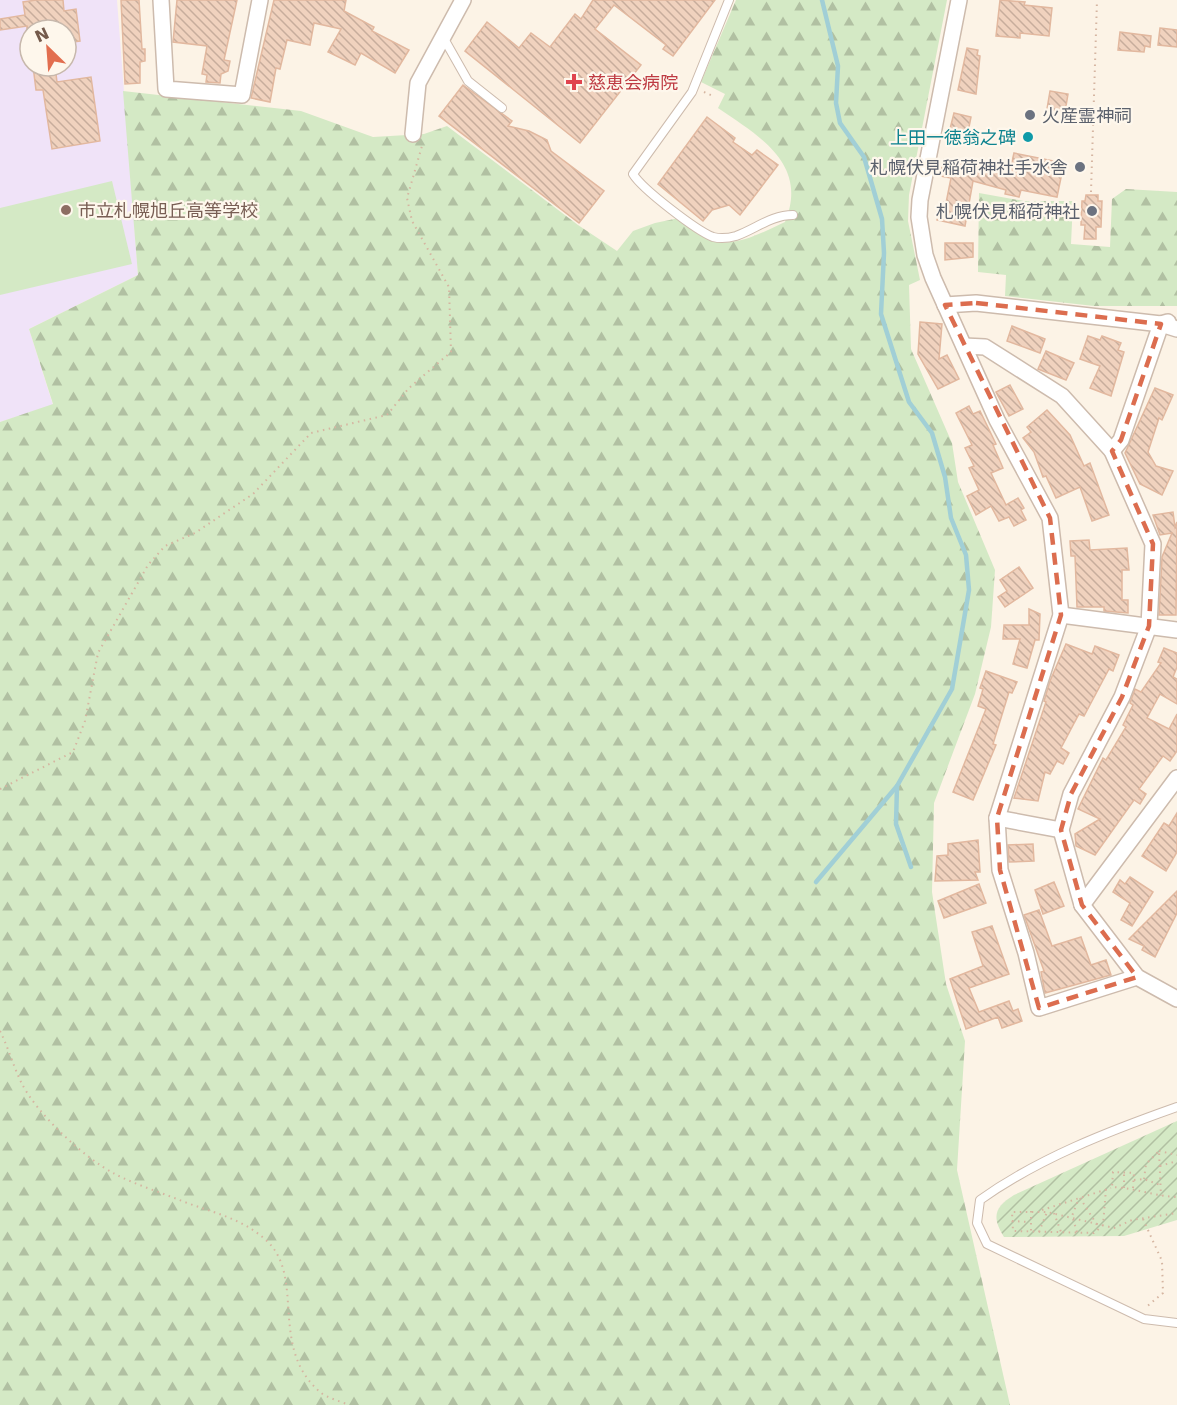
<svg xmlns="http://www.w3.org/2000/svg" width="1177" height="1405" viewBox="0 0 1177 1405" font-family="'DejaVu Sans','Noto Sans JP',sans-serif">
<defs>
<pattern id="forest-firs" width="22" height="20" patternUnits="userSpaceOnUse" patternTransform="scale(1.5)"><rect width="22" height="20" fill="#d4e9c5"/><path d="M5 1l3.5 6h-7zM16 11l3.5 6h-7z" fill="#b1c0a2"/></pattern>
<pattern id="garden-furrows" width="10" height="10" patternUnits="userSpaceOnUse" patternTransform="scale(1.5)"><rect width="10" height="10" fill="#d4e9c5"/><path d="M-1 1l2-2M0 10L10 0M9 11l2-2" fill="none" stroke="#b1c0a2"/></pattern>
<pattern id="building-back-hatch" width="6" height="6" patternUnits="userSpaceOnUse" patternTransform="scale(1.5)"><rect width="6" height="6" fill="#f0d2be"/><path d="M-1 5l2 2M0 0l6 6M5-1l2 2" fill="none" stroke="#c7ad9c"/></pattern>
</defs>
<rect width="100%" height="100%" fill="#fcf3e6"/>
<path fill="#f0e3f8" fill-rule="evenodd" d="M0,0h117l21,275 -109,54 24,76 -53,17zM30,30h36v36h-36z"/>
<g fill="url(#forest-firs)">
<path d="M736,0h211l-38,195 -1,26 12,59 -11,5 2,64 41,94 6,39 37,88 -4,57 -16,67 -41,109 -2,89 14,92 19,57 -8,129 53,235h-1010v-983l53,-18 -24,-75 109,-54 -15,-184 178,20 72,26 51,-3 23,-8 131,99 39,26 16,-20 22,-8 24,-5c9,7 20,18 30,22 25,9 54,-8 76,-18 24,-58 -26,-86 -67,-114l7,-14 -24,-12z"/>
<path d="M1126,189l51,3v114h-83l-89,-10 1,-21 -28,-3 1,-79 45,8h49l-2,43 39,3 2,-48z"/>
</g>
<path fill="url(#garden-furrows)" d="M1177,1121v99l-53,16 -120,1c-13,-21 -9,-30 10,-42z"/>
<path fill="#d4e9c5" d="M112,181l20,83 -132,31v-87z"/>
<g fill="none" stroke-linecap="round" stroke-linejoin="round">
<g stroke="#a1cfd6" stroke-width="4.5">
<path d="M822,0l16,66 -2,37 4,20 24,34 18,62 2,34 -3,61 28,88 23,31 13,44 6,41 15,37 3,35 -17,99 -55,97 -1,38 15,43"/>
<path d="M816,882l81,-96"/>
</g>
</g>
<g fill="url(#building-back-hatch)" stroke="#e2b89f" stroke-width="1.5">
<path d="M36,0h27l1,11 12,-2 4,32 -14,2v-13h-39v-4l-27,4v-11l25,-4 -2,-13z"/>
<path d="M121,0h18l3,49h3v12l-5,1v21l-15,1z"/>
<path d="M177,0h60l-13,60 6,1 -2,10 -7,3 -1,9 -14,-1 1,-7 -5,-1 5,-28 -34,-4z"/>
<path d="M274,0h72l-2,11 30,16 -2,4 37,19 -14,23 -34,-20 -6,12 -27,-13 13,-23 -27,-6 -4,22 -23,-5 -7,29 -4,-1 -6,34 -19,-4z"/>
<path d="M593,0h122l-42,56 -10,-7 3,-4 -52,-40 -19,24 46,36 -61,78 -115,-92 22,-29 32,26 12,-15 19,14 25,-33 6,5z"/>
<path d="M1000,0l25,2 -1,3 28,3 -3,28 -29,-3v5l-24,-2z"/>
<path d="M1160,28l17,2v17l-19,-2z"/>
<path d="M1120,32l31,4 -1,11 -5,-1 -1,6 -26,-2z"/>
<path d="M967,48l11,2 -1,5 3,1 -4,38 -18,-4z"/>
<path d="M33,66h22l2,16 34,-5 9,64 -48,8 -9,-59h-7z"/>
<path d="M463,85l49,36 -4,5 21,5 18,9 4,11 53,40 -25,32 -140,-107z"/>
<path d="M1050,91l18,3 -3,18 -18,-3z"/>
<path d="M954,113l17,4 -4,20 -18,-4z"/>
<path d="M707,117l28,21 -2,4 19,13 5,-5 21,15 -38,50 -11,-10 -17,5 -9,11 -45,-37z"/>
<path d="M1014,153l50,10 -7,34 -36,-7 -2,7 -14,-3 1,-4 -33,-9 -8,45 -28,-6 4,-18 5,1 5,-25 -11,-2 4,-17 41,8 1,-3 24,6z"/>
<path d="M1086,195h12v6h4l-1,26h-5v12h-12l1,-14h-4l1,-24h3z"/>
<path d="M945,243h28v14l-28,3z"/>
<path d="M920,322l22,2 -3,35 8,-4 12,24 -21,10 -20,-35z"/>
<path d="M1012,326l33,13 -5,14 -33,-12z"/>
<path d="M1088,336l12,4 2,-4 19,7 -3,7 6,2 -13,44 -21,-8 10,-22 -20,-7z"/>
<path d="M1046,351l28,12 -8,17 -28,-11z"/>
<path d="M1010,385l13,24 -14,7 -13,-24z"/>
<path d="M1155,388l18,7 -11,25 -3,-2 -11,34 8,14 17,5 -11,24 -22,-11 -15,-31z"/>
<path d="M969,406l4,8 7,-3 16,33 -3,1 10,23 -12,5 15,32 12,-7 6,10 -3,2 5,10 -12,6 -5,-9 -10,4 -8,-15 -15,9 -9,-19 12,-6 -10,-22 5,-2 -9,-18 7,-3 -16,-32z"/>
<path d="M1047,410l23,25 14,31 6,-3 19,52 -17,6 -12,-34 -24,11 -10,-22 -3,1 -9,-25 -11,-14 8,-6 -4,-5z"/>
<path d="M1173,512l2,15 2,-5 -1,93h-17l3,-58 10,-24 -12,2 -7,-20z"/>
<path d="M1089,540l1,10 37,-2 2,22h-7v30h6v13l-24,-2v-4h-27l-2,-51h-4l-1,-15z"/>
<path d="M1019,567l14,21 -28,19 -7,-10 9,-6 -7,-11z"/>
<path d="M1029,609l11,5 -1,26h-4l-8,28 -14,-4 7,-25h-17l1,-14h25z"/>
<path d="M1066,644l26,10 3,-8 24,9 -6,16 -4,-2 -25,47 -5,-2 -18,34 8,5 -6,11 -6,-3 -7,13 -5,-2 -7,29 -24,-3 32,-96 -2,-1 6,-20z"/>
<path d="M1164,648l13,5v14l-4,10 4,2v25l-17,-10 -13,24 22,11 8,-15v37l-7,10 -7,-5 -24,33 7,5 -6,10 -6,-4 -39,55 -19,-9 -1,-12 25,-15 -22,-10 25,-51 3,2 20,-33 -3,-2 10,-20 -3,-2 5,-14 6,3 20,-29 -3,-1z"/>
<path d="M986,671l31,11 -5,11 -3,-1 -16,52 3,1 -23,55 -20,-8 33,-83 -8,-3 5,-17 -3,-1z"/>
<path d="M1177,813v39l-11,19 -24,-15 22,-33 5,3z"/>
<path d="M978,840l2,32h-5l3,8 -43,1 2,-25 11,-1v-11z"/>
<path d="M1033,844l1,17 -25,1 -1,-17z"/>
<path d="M1130,877l23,15 -21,34 -11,-6 9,-17 -17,-11 7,-12 5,4z"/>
<path d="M1054,882l10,24 -21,8 -8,-24z"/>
<path d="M979,884l7,19 -42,15 -6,-17z"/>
<path d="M1177,891v22l-22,44 -13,-7 2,-4 -15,-7z"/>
<path d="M1039,910l13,36 29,-9 10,28 15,-5 5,15 -66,18 -4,-21 3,-1 -20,-56z"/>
<path d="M992,926l17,48 -40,14 10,24 30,-11 4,10 5,-2 4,12 -20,7 -4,-11 -32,12 -16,-50 33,-13 -11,-34z"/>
</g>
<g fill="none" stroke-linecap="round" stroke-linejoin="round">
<g stroke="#cdbbad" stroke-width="10">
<g id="lane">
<path d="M729,0l-37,92 -59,82c9,15 64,57 80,63 8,2 16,1 23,-1 20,-7 35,-21 57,-21"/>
<path d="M443,37l25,44 34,27"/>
<path d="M1177,1107c-68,24 -138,51 -197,93l-3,23 10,21 157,75 33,4"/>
</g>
</g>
<g stroke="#cdbbad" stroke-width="18">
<g id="street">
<path d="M161,0l5,89 76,6 18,-95"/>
<path d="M959,0l-39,200 -1,17 6,38 8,23 64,142 53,98 11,97 -64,203 3,52 26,83 13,55 98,-31"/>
<path d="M413,134l5,-51 45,-83"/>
<path d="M945,305l31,-2 185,21 16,5"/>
<path d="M964,346l21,1 77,49 50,55 41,93 -4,82 -27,71 -51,97 -10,36 21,75 55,72 40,22"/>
<path d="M1112,451l9,-11 40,-116 7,-2"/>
<path d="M1061,615l116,15"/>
<path d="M997,818l64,12"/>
<path d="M1082,905l95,-127"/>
</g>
</g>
<g stroke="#d5b5a1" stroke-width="2" stroke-dasharray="1.5 4.5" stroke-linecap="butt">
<path d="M704,92l9,4"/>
<path d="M1091,192l6,-192"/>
<path d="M0,789l73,-37 12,-31 13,-68 50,-88 17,-19 30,-13 58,-39 58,-61 76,-18 22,-27 42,-36 -2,-65 -37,-66 -5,-23 15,-52"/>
<path d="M0,1031c8,16 13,34 21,51 15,31 63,76 94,92 21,11 45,18 67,27 31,12 61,17 86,41 37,37 1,106 52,150 7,6 20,9 29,13"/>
<path d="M1159,1151l18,4"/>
<path d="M1160,1166l17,-5"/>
<path d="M1144,1179l2,-15 13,-13 2,45"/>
<path d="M1134,1180l10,-1 16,6"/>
<path d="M1124,1188v-15"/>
<path d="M1133,1188l1,-15 -21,-1 -1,15c23,1 42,9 65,10"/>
<path d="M1106,1189l-3,36 -9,8 -81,-2 -1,-19h35l67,16 18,-8 45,-7"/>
<path d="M1080,1198l19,30"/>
<path d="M1042,1210l69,-22"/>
<path d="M1031,1211v21"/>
<path d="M1054,1213l7,19"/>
<path d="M1143,1219l19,42 1,32 -18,15"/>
<path d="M1012,1221l18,1"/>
<path d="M1039,1232l8,-20"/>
<path d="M1077,1232l-5,-16 7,-18"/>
</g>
<use href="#lane" stroke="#fff" stroke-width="8"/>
<use href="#street" stroke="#fff" stroke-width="15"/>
</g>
<path fill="none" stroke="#dc6d4f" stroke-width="4.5" stroke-dasharray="12 8" stroke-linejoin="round" d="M976,303l185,21 -40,116 -9,11 41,93 -4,82 -27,71 -51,97 -10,36 21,75 55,72 -98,31 -39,-138 -3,-52 64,-203 -11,-97 -105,-213z"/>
<path fill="#e0444e" stroke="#fef7ec" stroke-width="2" d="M571 73h6v6h6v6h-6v6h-6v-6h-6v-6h6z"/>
<g fill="#6b7280" stroke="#fef7ec" stroke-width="2">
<circle cx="1030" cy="115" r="6"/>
<circle cx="1080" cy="167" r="6"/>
<circle cx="1092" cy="211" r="6"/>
</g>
<circle fill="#0f9aa8" stroke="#fef7ec" stroke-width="2" cx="1028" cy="137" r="6"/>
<circle fill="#8d6e63" stroke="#fef7ec" stroke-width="2" cx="66" cy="210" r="6"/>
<g text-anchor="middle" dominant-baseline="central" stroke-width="4.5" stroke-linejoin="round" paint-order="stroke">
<g font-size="18" fill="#be3a42" stroke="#fef7ec" text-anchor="start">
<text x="588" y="82">慈恵会病院</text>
</g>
<g font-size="18" fill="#5b616d" stroke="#fef7ec" text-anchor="end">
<text x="1042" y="115" text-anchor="start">火産霊神祠</text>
<text x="1068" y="167">札幌伏見稲荷神社手水舎</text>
<text x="1080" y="211">札幌伏見稲荷神社</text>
</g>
<g font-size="18" fill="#0d838f" stroke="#fef7ec" text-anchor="end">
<text x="1016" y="137">上田一徳翁之碑</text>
</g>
<g font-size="18" fill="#785e54" stroke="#fef7ec" text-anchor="start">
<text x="78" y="210">市立札幌旭丘高等学校</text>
</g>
</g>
<g transform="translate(48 48) rotate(335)"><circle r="28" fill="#fef7ec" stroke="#c7b8ac" stroke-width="1.5"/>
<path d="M0-4.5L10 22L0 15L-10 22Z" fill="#e26e4f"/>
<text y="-9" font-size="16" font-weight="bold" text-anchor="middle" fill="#745a4b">N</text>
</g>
</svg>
